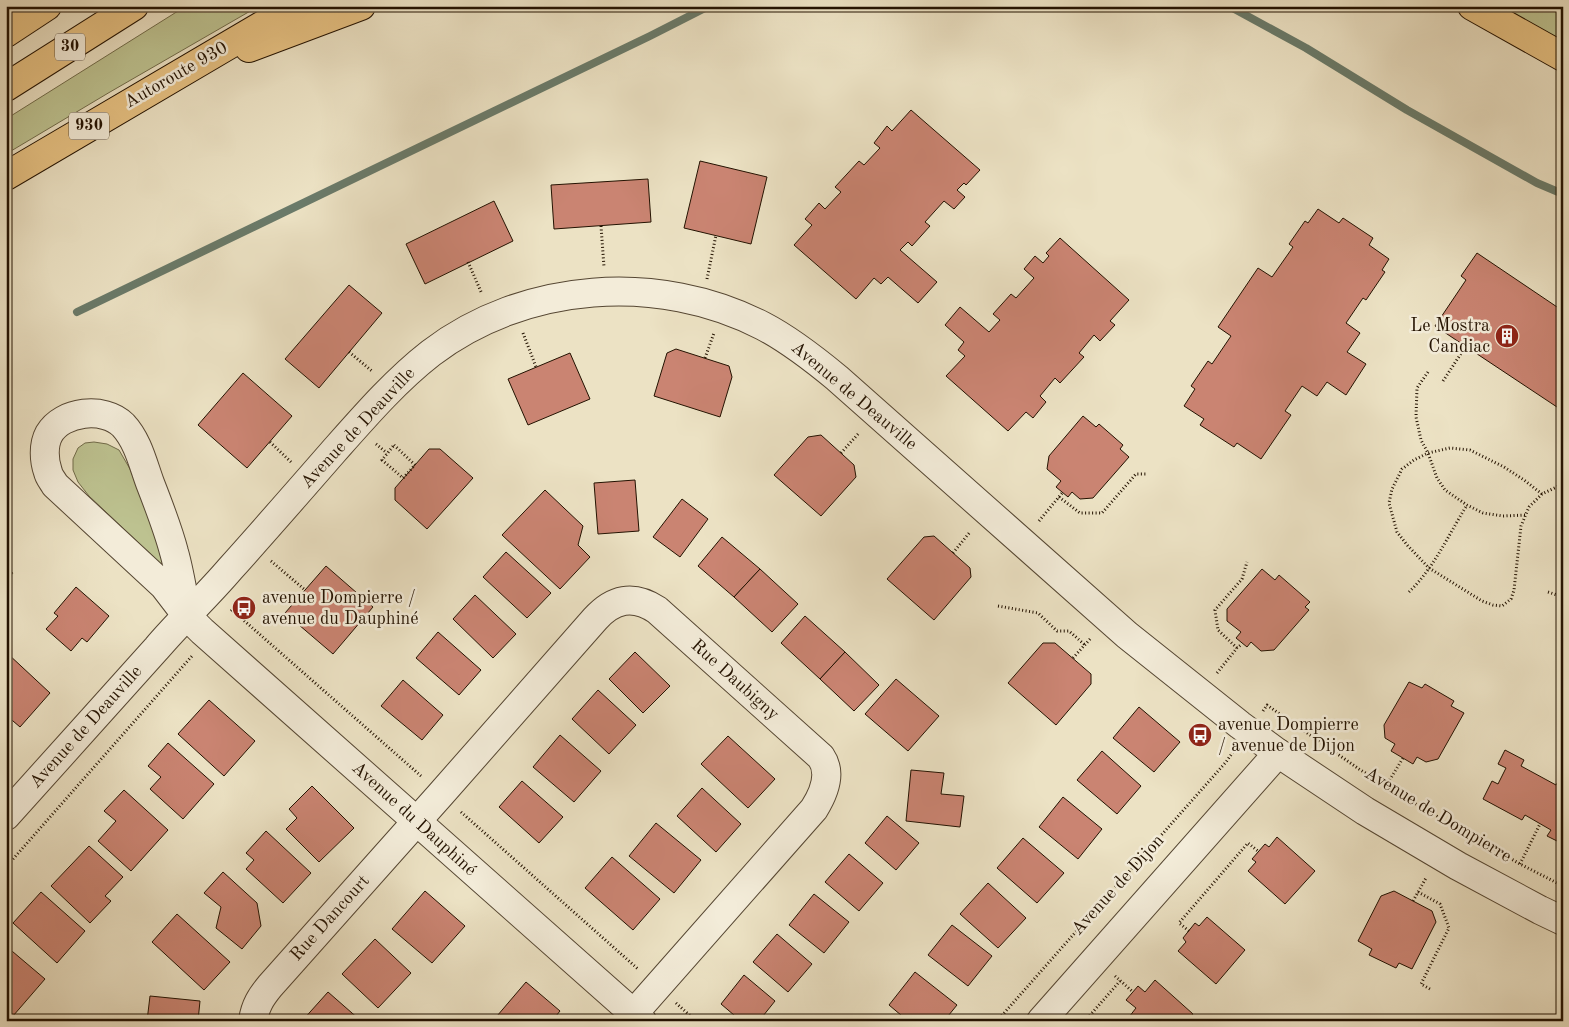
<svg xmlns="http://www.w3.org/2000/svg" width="1569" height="1027" viewBox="0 0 1569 1027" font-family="'Old Standard TT',serif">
<rect width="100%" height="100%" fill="#ece2c4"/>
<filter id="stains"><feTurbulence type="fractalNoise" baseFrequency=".004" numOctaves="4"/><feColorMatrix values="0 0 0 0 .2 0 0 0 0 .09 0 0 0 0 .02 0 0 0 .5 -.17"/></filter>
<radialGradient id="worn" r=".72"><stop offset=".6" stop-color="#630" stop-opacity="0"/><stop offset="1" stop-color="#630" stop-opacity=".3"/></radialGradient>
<g fill="#bdc290" stroke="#706a48">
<path d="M186,6h73l-149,86 -104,62v-35z"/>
<path d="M1500,6h63v35z"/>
<path d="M94,442l13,2 12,6 11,19 36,91 -1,3 -4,1 -72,-68 -11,-14 -5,-12v-11l5,-11 7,-5z"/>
</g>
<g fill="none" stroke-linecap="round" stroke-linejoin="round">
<g stroke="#6a7a69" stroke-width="8">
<path d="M1229,6l77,42 101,62 130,73 26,11"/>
<path d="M77,312l573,-276 59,-30"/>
</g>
</g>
<g fill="#ca8472" stroke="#231201">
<path d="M911,110l69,60 -14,15 -2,-2 -7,7 8,7 -11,12 -10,-8 -19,21 5,4 -18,20 -4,-4 -8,8 37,32 -19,21 -30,-26 -7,7 -7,-6 -18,21 -62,-54 18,-20 -7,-6 14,-16 6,6 16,-17 -6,-5 24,-26 5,4 16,-17 -6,-5 13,-17 5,5z"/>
<path d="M700,161l67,16 -16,67 -67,-16z"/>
<path d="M648,179l3,43 -97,7 -3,-44z"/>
<path d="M494,201l19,40 -88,43 -19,-40z"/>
<path d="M1318,209l21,14 4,-5 30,20 -4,7 20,14 -7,11 3,2 -19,28 -3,-2 -17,25 14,10 -13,19 19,12 -20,31 -19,-13 -10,14 -15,-10 -17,25 6,4 -30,44 -24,-16 -3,4 -34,-22 4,-6 -20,-13 11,-17 -4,-3 17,-25 4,3 19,-28 -13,-9 40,-59 14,9 21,-30 -4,-3 16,-23 3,2z"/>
<path d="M1060,238l69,62 -19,21 5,4 -15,16 -6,-6 -15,18 5,4 -24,26 -5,-5 -15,18 6,6 -13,16 -7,-6 -18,19 -62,-55 19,-20 -7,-6 6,-8 -19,-17 15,-18 29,25 11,-12 -7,-6 18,-20 5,4 18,-20 -10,-9 11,-13 8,7 6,-7 -3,-3z"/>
<path d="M1477,253l86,58v100l-128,-85 31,-46 -5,-4z"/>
<path d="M349,285l33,28 -63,75 -34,-29z"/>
<path d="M676,349l53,17 3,11 -12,40 -66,-21 13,-43z"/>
<path d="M570,353l20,46 -62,26 -20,-46z"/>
<path d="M243,373l49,43 -45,52 -49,-43z"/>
<path d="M1083,416l13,11 3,-3 24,21 -3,4 9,8 -36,41 -13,1 -8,-7 -4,5 -12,-10 5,-6 -14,-12 2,-13z"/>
<path d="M821,435l33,30 2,12 -35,39 -47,-41 34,-38z"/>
<path d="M429,449h11l33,29 -46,51 -32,-29v-12z"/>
<path d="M635,480l4,51 -41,3 -4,-51z"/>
<path d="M545,490l38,36 -5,19 12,12 -30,32 -58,-54z"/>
<path d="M682,499l26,20 -28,38 -27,-20z"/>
<path d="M934,536l36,32 1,9 -37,43 -47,-41 37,-42z"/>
<path d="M722,537l38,32 -26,28 -36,-31z"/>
<path d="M506,552l45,41 -24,25 -44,-41z"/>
<path d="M326,566l47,41 -40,47 -48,-41z"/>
<path d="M6,567l7,6 -7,8z"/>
<path d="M760,569l38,35 -26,28 -38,-35z"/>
<path d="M1262,569l13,11 4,-5 31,27 -5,5 4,3 -35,40 -13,1 -10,-9 -4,5 -11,-9 5,-6 -14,-11v-12z"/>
<path d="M76,587l33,29 -22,26 -5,-4 -11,13 -25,-22 12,-13 -4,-3z"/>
<path d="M475,595l41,39 -23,24 -40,-39z"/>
<path d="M805,616l40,36 -25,27 -39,-36z"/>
<path d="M438,632l43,38 -22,25 -43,-37z"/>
<path d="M1043,643h12l36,31v10l-35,41 -48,-42z"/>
<path d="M635,652l35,34 -27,27 -34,-34z"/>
<path d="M845,652l34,33 -25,26 -34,-32z"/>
<path d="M7,653l43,40 -30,34 -14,-12z"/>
<path d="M896,679l43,37 -31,35 -43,-37z"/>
<path d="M403,680l40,35 -21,25 -41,-34z"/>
<path d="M1409,682l13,6 3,-4 29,17 -3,5 13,7 -26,46 -12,3 -9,-5 -4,7 -22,-13 4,-7 -10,-6 -1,-13z"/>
<path d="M598,690l38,35 -27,29 -37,-35z"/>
<path d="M209,700l46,41 -31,35 -46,-42z"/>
<path d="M1139,707l41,35 -26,30 -41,-34z"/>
<path d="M560,735l41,36 -27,31 -41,-35z"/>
<path d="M728,736l47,43 -27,29 -47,-44z"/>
<path d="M168,743l46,41 -31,35 -33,-30 11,-12 -13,-11z"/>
<path d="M1505,750l19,10 -3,6 35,19 3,-5 4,2v62l-16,-8 4,-6 -26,-15 -3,5 -39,-21 9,-18 6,3 8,-16 -8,-4z"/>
<path d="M1102,751l39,35 -24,28 -40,-34z"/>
<path d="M911,770l33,3 -3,21 23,2 -4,31 -54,-6z"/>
<path d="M522,781l41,36 -24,26 -40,-36z"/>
<path d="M312,786l42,42 -35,34 -33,-33 11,-11 -8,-9z"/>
<path d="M702,788l39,36 -25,28 -39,-36z"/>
<path d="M124,790l44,40 -37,41 -33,-30 18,-20 -12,-10z"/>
<path d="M1063,797l39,32 -24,30 -39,-32z"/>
<path d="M887,816l32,27 -23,27 -31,-27z"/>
<path d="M656,823l45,37 -27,33 -45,-37z"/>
<path d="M266,831l45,42 -28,30 -37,-34 8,-9 -8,-7z"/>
<path d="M1277,837l38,34 -30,33 -37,-33 8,-9 -4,-3 13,-15 4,3z"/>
<path d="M1023,838l41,35 -27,30 -40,-35z"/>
<path d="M89,846l34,31 -18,19 6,5 -21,22 -39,-37z"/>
<path d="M849,854l34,29 -24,28 -34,-29z"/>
<path d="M612,857l48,42 -27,31 -48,-42z"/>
<path d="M223,872l34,31 4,23 -19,23 -26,-21 5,-21 -17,-14z"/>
<path d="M988,883l38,35 -28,30 -38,-34z"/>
<path d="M425,891l40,35 -33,37 -40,-34z"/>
<path d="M1394,891l38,20 4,11 -24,47 -13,-6 -3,5 -27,-13 3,-6 -14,-8 23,-45z"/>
<path d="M41,892l44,39 -28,32 -44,-40z"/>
<path d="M814,894l35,28 -25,31 -35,-28z"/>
<path d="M177,914l53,48 -26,28 -52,-48z"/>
<path d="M1207,917l38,33 -29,34 -38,-33 8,-9 -3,-4 12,-15 4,3z"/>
<path d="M952,925l40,31 -24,30 -40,-31z"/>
<path d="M777,934l35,30 -24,28 -35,-30z"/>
<path d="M375,939l36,34 -33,35 -36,-34z"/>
<path d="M6,946l39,33 -32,37 -7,-5z"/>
<path d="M915,972l42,33 -13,16h-36l-19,-16z"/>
<path d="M744,975l31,26 -16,20h-18l-20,-17z"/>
<path d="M1155,980l38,34 -6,7h-53l-5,-4 7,-9 -10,-8 12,-14 7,6z"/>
<path d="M526,982l34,29 -8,10h-50l-5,-5z"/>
<path d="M328,992l32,28 -1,1h-57z"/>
<path d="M150,996l50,5 -2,20h-51z"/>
</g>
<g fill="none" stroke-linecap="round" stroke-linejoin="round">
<g stroke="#554632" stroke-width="30">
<g id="minor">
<path d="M187,616c-4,-22 -7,-43 -13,-64 -6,-23 -15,-46 -24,-69 -7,-19 -12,-42 -27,-58 -19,-19 -61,-14 -74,9 -6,11 -5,27 -1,38 1,5 5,9 7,13l109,101 23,30 15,15 440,390"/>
<path d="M6,816c51,-56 100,-112 151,-168 23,-27 50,-52 73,-79 35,-39 69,-78 103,-117 31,-35 62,-71 98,-99 93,-71 228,-81 332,-27 27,14 51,33 74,52l290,257 113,90 38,28 87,58 93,55 82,44 23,11"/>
<path d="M253,1021c2,-15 8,-24 17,-35l171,-192 154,-175c18,-20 38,-25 62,-9l164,147c11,16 3,36 -7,52l-187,212"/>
<path d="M1041,1021l237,-268"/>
</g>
</g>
<g stroke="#231201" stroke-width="30">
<g id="highway">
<path d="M1472,6l91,51"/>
<path d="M6,33l41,-27"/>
<path d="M249,48l112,-42"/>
<path d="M6,87l128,-81"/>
<path d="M6,176l289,-170"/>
</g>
</g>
<g stroke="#231201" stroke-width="3" stroke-dasharray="1 2.5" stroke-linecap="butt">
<path d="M601,226l3,41"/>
<path d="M468,262l14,32"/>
<path d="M707,279l9,-44"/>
<path d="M523,333l13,34"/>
<path d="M349,352l23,19"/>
<path d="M705,358l9,-25"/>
<path d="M1428,372l-11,16 -1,29 5,23 7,13 9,25 8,12 22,15 16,8 20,3 23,-1"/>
<path d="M1443,381l23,-35"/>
<path d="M270,442l21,20"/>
<path d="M376,444l11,9"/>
<path d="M394,445l21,20 -12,13 -21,-18z"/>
<path d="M841,453l18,-20"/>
<path d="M1542,494l-18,-14 -20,-13 -34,-17 -20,-2 -22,5 -14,7 -12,9 -10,20 -3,14 8,29 11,14 21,22 53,33 11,4 9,1 9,-7 3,-9 7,-64 8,-19 13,-13 19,-9"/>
<path d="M1059,497l21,16h22l34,-39h11"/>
<path d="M1039,521l24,-29"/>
<path d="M953,553l17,-21"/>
<path d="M271,561l34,29"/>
<path d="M1409,592c25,-24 40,-58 58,-87"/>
<path d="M1548,592l15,5"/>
<path d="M998,606l40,7 19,18h12l16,14"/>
<path d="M231,611l1,-1 189,166"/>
<path d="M1237,648l-19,-18 -3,-20 27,-31 5,-17"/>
<path d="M1073,658l18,-20"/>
<path d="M1217,673l20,-25 5,-4"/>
<path d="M1263,711l4,-6 92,64 60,37 101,58 43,22"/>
<path d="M1386,786l17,-28"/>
<path d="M461,812l177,157"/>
<path d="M1520,864l20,-40"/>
<path d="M6,867l186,-211"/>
<path d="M1418,892l22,12 9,24 -28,56 9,5"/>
<path d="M1413,901l13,-23"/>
<path d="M1189,931l-10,-8 69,-80 11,9"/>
<path d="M1115,976l18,16"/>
<path d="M676,1003l20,18"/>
<path d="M997,1021l229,-259 7,-10"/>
<path d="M1085,1021l35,-40"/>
</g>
<use href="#minor" stroke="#f3ecd9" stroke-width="28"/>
<use href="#highway" stroke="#e6c182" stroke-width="28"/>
</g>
<defs>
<g id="building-disc" transform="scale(1.25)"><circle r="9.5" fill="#8f2418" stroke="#f3ecd9"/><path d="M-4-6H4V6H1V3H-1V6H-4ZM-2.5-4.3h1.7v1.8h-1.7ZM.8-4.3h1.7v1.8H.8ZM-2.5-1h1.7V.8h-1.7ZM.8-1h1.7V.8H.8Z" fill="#fff"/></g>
<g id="bus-disc" transform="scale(1.25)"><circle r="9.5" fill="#8f2418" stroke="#f3ecd9"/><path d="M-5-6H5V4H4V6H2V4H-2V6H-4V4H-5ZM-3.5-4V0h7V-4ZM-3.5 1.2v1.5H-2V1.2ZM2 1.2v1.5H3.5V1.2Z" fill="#fff"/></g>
</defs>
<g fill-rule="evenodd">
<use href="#building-disc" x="1507" y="336"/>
<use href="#bus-disc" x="244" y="608"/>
<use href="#bus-disc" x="1200" y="735"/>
</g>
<g text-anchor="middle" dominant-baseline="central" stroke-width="5" stroke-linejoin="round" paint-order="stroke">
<g fill="#f3ecd9" stroke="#615342" stroke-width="1">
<rect x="55" y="33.5" width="30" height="27" rx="4"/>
<rect x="69" y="112.5" width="40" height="27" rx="4"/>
</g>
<g font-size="16" font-weight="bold" fill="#231201">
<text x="70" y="47">30</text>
<text x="89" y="126">930</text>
</g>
<g font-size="18" fill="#231201" stroke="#f3ecd9">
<text transform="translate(176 75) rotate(-30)">Autoroute 930</text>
<text transform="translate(854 396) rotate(40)">Avenue de Deauville</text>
<text transform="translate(358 428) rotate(-47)">Avenue de Deauville</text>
<text transform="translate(735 680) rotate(42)">Rue Daubigny</text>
<text transform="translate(86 727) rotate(-48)">Avenue de Deauville</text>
<text transform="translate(1438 815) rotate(31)">Avenue de Dompierre</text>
<text transform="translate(414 819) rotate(42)">Avenue du Dauphiné</text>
<text transform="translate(1118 885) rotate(-48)">Avenue de Dijon</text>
<text transform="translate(330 918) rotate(-48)">Rue Dancourt</text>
</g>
<g font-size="18" fill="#231201" stroke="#f3ecd9" text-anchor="start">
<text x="1490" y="326" text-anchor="end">Le Mostra<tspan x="1490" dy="21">Candiac</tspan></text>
<text x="262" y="598">avenue Dompierre /<tspan x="262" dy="21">avenue du Dauphiné</tspan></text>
<text x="1218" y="725">avenue Dompierre<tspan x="1218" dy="21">/ avenue de Dijon</tspan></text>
</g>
</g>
<rect width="1569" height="1027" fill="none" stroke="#ece2c4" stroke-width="25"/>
<rect x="8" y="8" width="1554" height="1012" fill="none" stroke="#231201" stroke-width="2.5"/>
<rect x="12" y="12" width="1544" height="1002" fill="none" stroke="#231201"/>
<rect width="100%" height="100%" filter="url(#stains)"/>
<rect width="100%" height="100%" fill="url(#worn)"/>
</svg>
